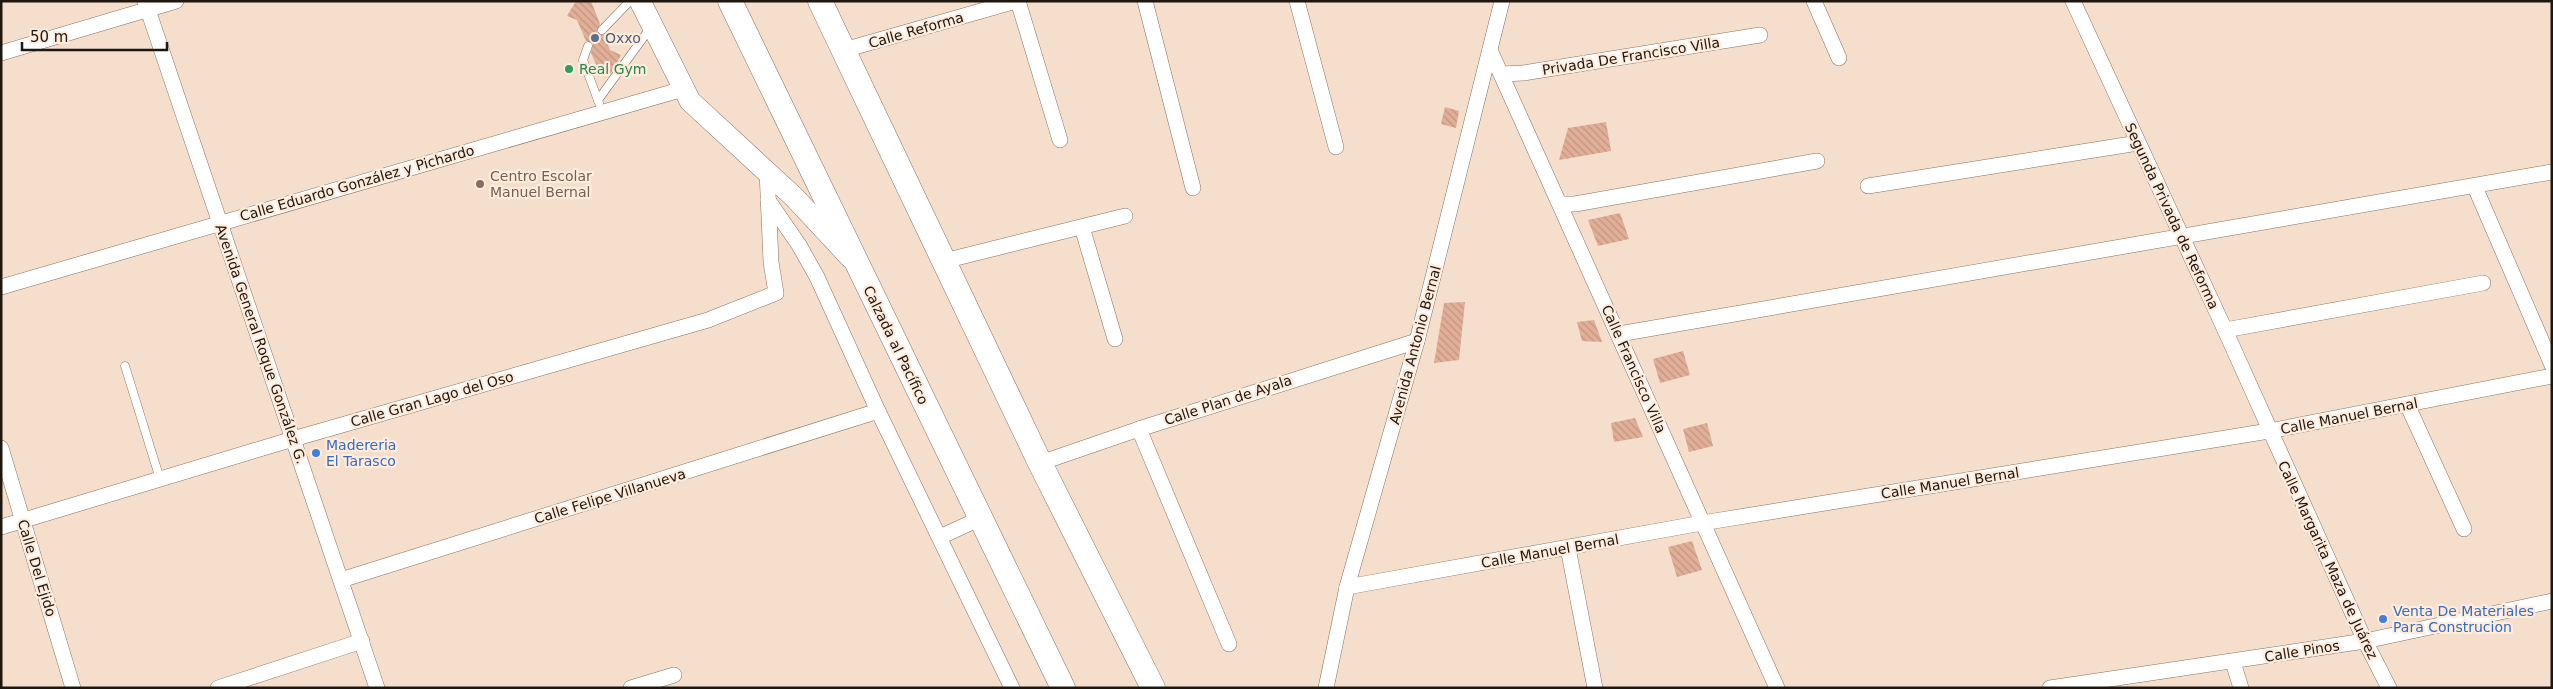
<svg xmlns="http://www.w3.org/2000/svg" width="2553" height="689" viewBox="0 0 2553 689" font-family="'DejaVu Sans',sans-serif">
<defs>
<pattern id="building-back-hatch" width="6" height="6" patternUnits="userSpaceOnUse" patternTransform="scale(1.25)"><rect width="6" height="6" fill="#e1ae98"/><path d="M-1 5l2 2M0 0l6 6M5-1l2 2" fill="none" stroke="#c19582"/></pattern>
</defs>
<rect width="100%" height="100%" fill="#f5decb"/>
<g fill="url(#building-back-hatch)">
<path d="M576,1h15l9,23 -3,8 7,3 6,15 11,5 -11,20 -11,-4 -8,-18 2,-10 -7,-2 -9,-21 -10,-4z"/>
<path d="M1445,107l14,4 -3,17 -15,-4z"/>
<path d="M1606,122l5,29 -52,9 9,-32z"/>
<path d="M1620,213l9,26 -31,7 -10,-26z"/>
<path d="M1465,302l-6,58 -25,3 10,-60z"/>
<path d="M1594,320l8,22 -20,-1 -5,-19z"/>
<path d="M1683,351l7,24 -30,8 -7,-24z"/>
<path d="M1635,418l8,19 -29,5 -3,-19z"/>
<path d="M1707,423l6,23 -24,6 -6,-23z"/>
<path d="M1692,541l10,29 -25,7 -9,-30z"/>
</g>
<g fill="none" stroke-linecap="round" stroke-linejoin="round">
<g stroke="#877362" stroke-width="9">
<g id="lane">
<path d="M602,30l28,-29"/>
<path d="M588,46l-5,14 16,43"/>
<path d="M598,100l53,-73"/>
<path d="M125,366l35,113"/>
</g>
</g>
<g stroke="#877362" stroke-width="16">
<g id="street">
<path d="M145,1l232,687"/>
<path d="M1018,1l42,139"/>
<path d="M1145,1l48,187"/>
<path d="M1297,1l39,146"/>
<path d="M1814,1l25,57"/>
<path d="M2073,1l152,329 140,311 24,47"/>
<path d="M844,50l172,-49"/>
<path d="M1490,50l287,638"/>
<path d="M1,53l175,-52"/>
<path d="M1502,74l21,-1 237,-38"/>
<path d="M1868,186l270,-43"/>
<path d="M2475,187l77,178"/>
<path d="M768,200l31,45 18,32 61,134 134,277"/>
<path d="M1561,204h14l242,-43"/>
<path d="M1082,227l33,112"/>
<path d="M944,261l181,-45"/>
<path d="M1,287l682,-198"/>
<path d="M2225,330l258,-47"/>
<path d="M1619,334l933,-162"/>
<path d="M2407,404l57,125"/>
<path d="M1139,429l90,215"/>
<path d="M1,448l72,240"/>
<path d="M1040,463l99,-34 278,-88"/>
<path d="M1,527l292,-88 415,-119 68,-27 -5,-31 -4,-91"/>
<path d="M940,537l41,-19"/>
<path d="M1568,548l27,140"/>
<path d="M341,580l537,-169"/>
<path d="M1347,587l355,-64 567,-92 283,-55"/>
<path d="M2233,662l8,26"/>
<path d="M218,688l144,-47"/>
<path d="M631,688l43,-13"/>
<path d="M1326,688l21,-101 70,-246 85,-340"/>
<path d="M2050,688l315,-47 187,-40"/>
</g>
</g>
<g stroke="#877362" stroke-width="22">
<path id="secondary" d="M640,1l50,100 104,96 56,60"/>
</g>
<g stroke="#877362" stroke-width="25">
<g id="primary">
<path d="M730,1l333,687"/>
<path d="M820,1l220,462 113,225"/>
</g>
</g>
<use href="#lane" stroke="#fff" stroke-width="8"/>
<use href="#street" stroke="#fff" stroke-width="15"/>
<use href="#secondary" stroke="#fff" stroke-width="21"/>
<use href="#primary" stroke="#fff" stroke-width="24"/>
</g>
<circle fill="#5c6f8a" stroke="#ffecdd" stroke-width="2" cx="595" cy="38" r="5"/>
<circle fill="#2e9e5b" stroke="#ffecdd" stroke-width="2" cx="569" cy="69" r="5"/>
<circle fill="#8d6e63" stroke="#ffecdd" stroke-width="2" cx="480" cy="184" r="5"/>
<g fill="#3f7fe0" stroke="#ffecdd" stroke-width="2">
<circle cx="316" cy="453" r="5"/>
<circle cx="2383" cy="619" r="5"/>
</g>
<g text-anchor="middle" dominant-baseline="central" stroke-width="4.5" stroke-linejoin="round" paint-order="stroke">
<g font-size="14" fill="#1e160f" stroke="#ffecdd">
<text transform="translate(916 30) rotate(-16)">Calle Reforma</text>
<text transform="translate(1631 56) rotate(-9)">Privada De Francisco Villa</text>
<text transform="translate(357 183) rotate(-16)">Calle Eduardo González y Pichardo</text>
<text transform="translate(2172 216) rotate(65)">Segunda Privada de Reforma</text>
<text transform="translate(261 344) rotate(71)">Avenida General Roque González G.</text>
<text transform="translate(896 345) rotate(64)">Calzada al Pacífico</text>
<text transform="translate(1415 345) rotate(-75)">Avenida Antonio Bernal</text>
<text transform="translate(1634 369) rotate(66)">Calle Francisco Villa</text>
<text transform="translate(432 399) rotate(-16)">Calle Gran Lago del Oso</text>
<text transform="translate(1228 400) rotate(-18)">Calle Plan de Ayala</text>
<text transform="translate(2349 416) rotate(-11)">Calle Manuel Bernal</text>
<text transform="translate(1950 483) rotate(-9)">Calle Manuel Bernal</text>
<text transform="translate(610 496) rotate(-17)">Calle Felipe Villanueva</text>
<text transform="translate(1550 551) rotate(-10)">Calle Manuel Bernal</text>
<text transform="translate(2328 560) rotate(65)">Calle Margarita Maza de Juárez</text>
<text transform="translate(37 568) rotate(73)">Calle Del Ejido</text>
<text transform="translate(2302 651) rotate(-9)">Calle Pinos</text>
</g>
<g font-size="14" fill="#4e5e75" stroke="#ffecdd" text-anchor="start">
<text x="605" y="38">Oxxo</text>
</g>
<g font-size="14" fill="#27864d" stroke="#ffecdd" text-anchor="start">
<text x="579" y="69">Real Gym</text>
</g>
<g font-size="14" fill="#785e54" stroke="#ffecdd" text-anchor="start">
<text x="490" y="176">Centro Escolar<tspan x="490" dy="16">Manuel Bernal</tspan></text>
</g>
<g font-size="14" fill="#366cbe" stroke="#ffecdd" text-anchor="start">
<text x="326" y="445">Madereria<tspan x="326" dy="16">El Tarasco</tspan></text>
<text x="2393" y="611">Venta De Materiales<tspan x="2393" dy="16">Para Construcion</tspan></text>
</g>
</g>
<rect width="2553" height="689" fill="none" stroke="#1e160f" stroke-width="5"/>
<path d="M22 42v8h145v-8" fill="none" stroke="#1e160f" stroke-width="2.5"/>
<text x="30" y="42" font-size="15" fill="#1e160f" stroke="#ffecdd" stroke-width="4" paint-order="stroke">50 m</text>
</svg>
